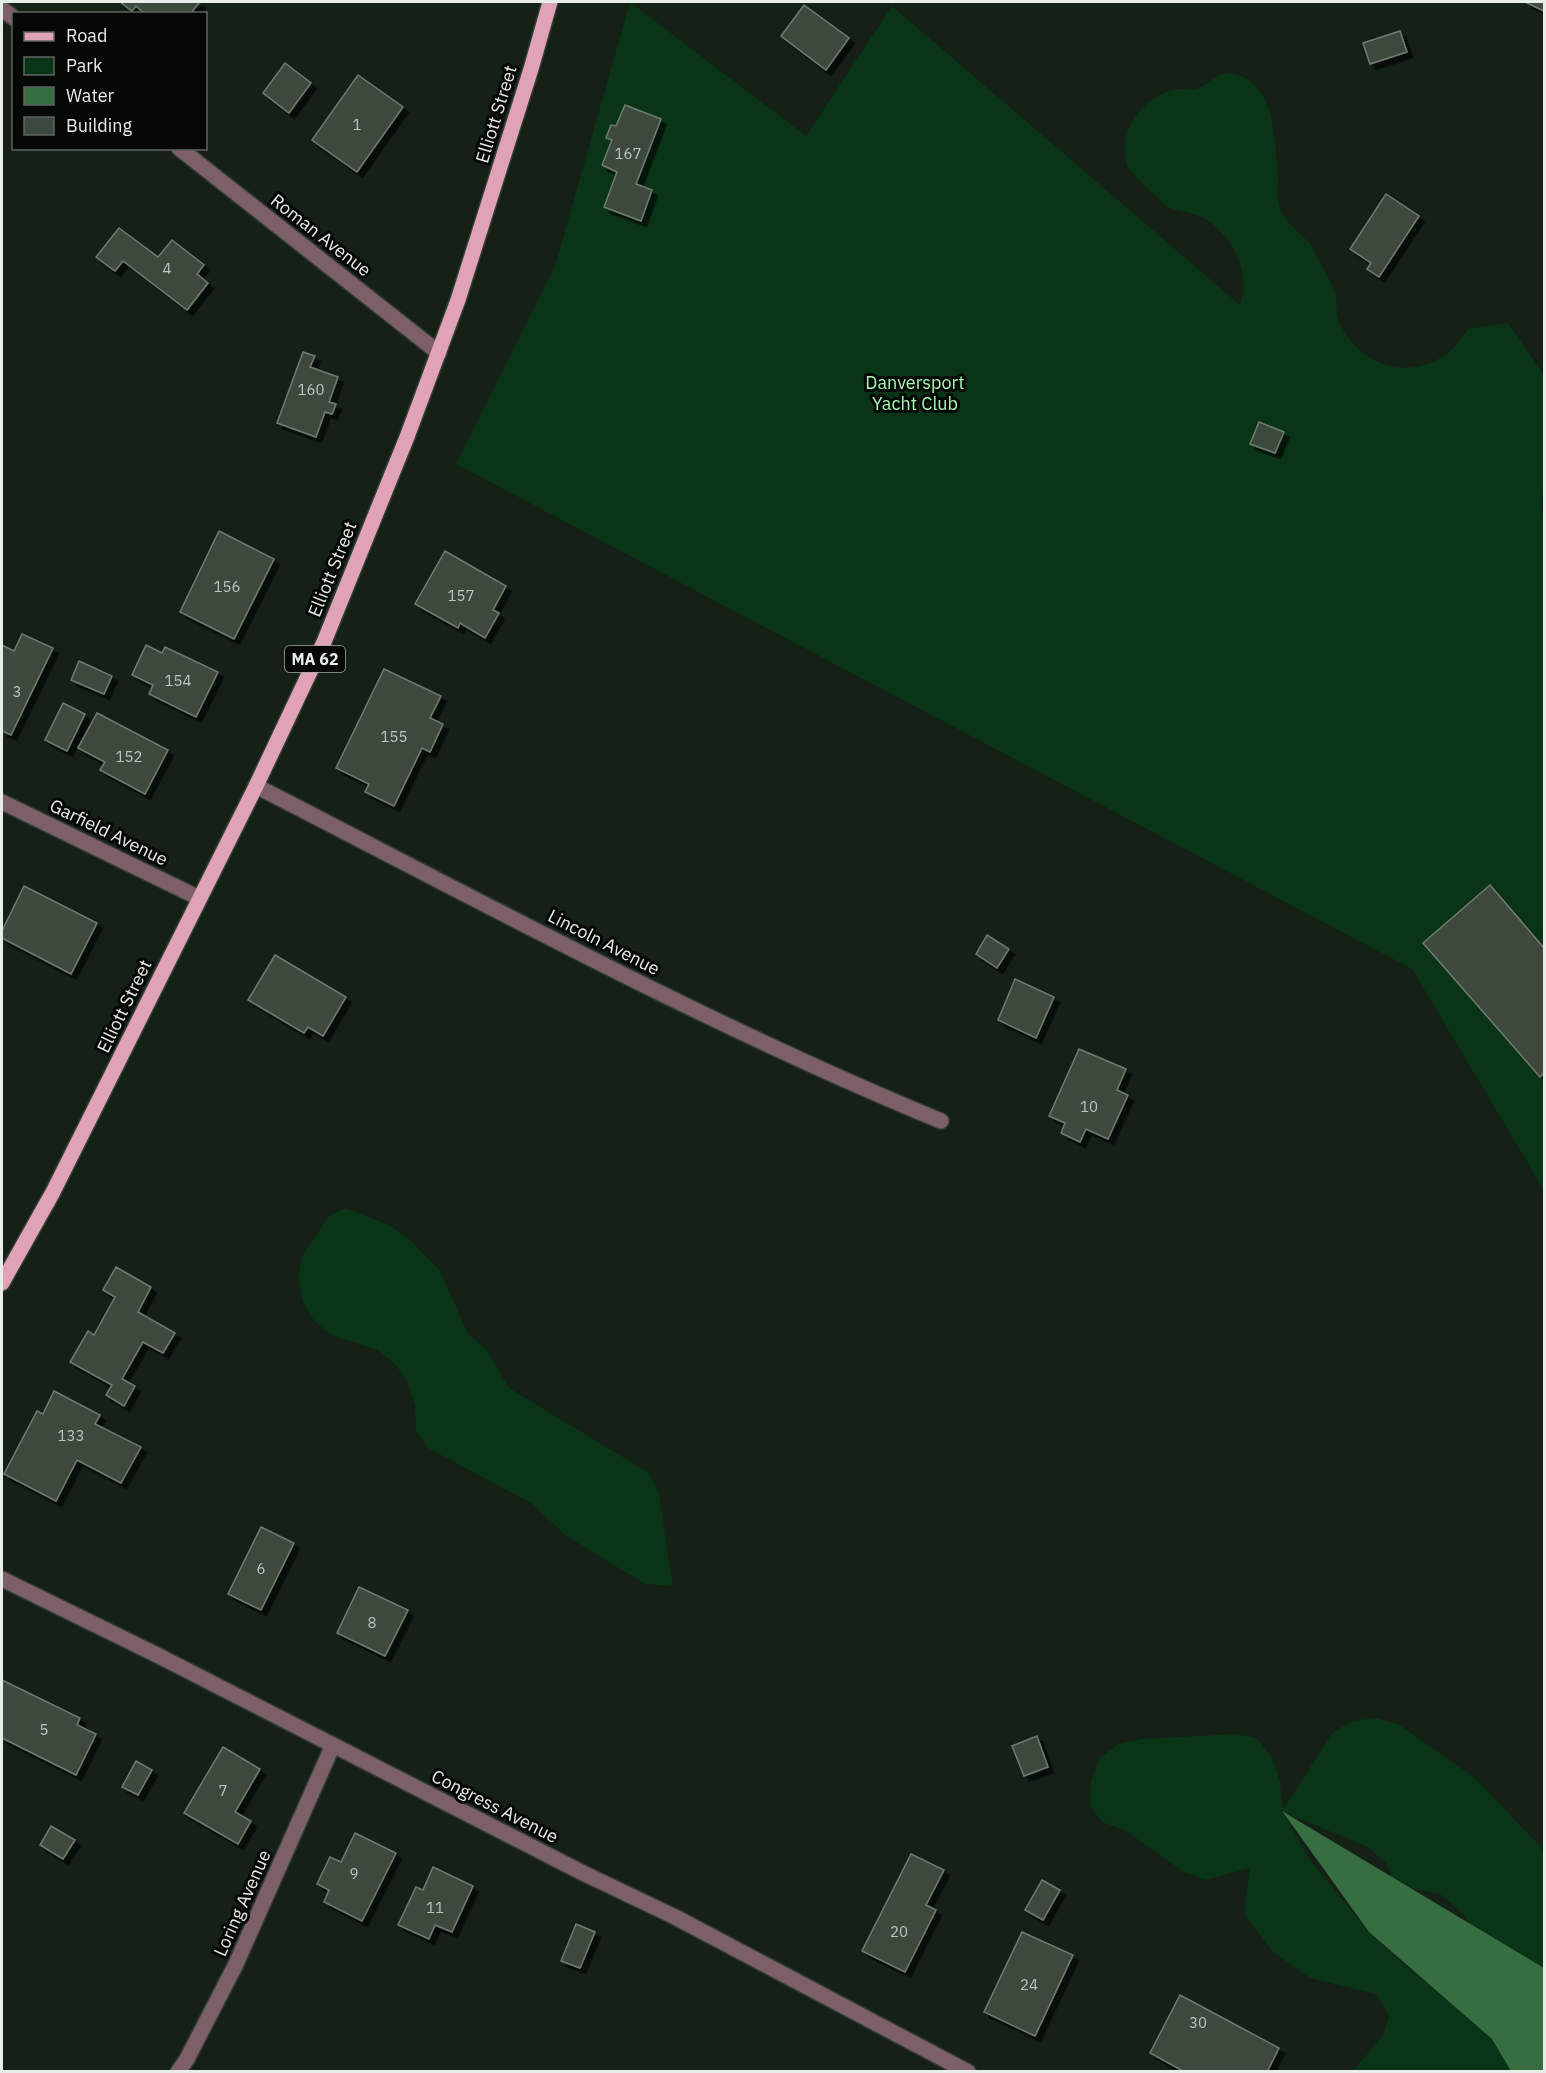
<svg xmlns="http://www.w3.org/2000/svg" width="1546" height="2073" viewBox="0 0 1546 2073" font-family="'IBM Plex Sans',sans-serif">
<defs>
<filter id="shadow"><feDropShadow dx="5.5" dy="5.5" stdDeviation="0" flood-color="#0009"/></filter>
</defs>
<rect width="100%" height="100%" fill="#152017"/>
<g fill="#0a3416">
<path d="M630,2l176,134 86,-130 348,299c11,-32 -7,-69 -35,-86 -11,-7 -23,-7 -35,-11 -4,-1 -40,-36 -42,-40 -3,-7 -3,-16 -3,-23 2,-26 23,-48 47,-55 8,-2 15,0 23,-1 10,-1 18,-13 28,-15 27,-5 47,25 49,49 2,16 5,33 6,49 1,13 -2,23 2,36 7,20 25,25 33,41 7,14 15,27 21,41 4,9 1,21 5,31 12,30 43,51 76,46 24,-4 41,-18 53,-38l40,-6 36,52v108l-3,24 3,10v673l-132,-221 -956,-505 99,-198z"/>
<path d="M345,1208l44,17 19,13 32,33 28,63 19,16 22,38 140,85 10,21 14,92 -28,-2 -80,-49 -34,-32 -103,-55 -12,-17 -1,-25 -7,-23 -13,-19 -19,-15 -43,-13 -18,-14 -12,-20 -5,-23 4,-23 26,-39z"/>
<path d="M1376,1718l22,6 76,53 65,68 5,9v132l-56,-40 -30,-37 -18,-15 -45,-9 -9,-22 -18,-16 -85,-35 27,48 59,72 34,32 74,58 15,17 22,32h-161l31,-37 5,-19 -13,-21 -66,-16 -38,-27 -28,-37 6,-46 -45,12 -21,-8 -58,-41 -24,-9 -12,-17 1,-24 8,-22 19,-15 23,-5 96,-5 21,5 14,19 8,23 3,29 49,-77 20,-12z"/>
</g>
<path fill="#366d41" d="M1282,1811l262,157v103h-33l-19,-32 -123,-107z"/>
<g fill="#3c493e" stroke="#6e7c70" stroke-width="1.5" filter="url(#shadow)">
<path d="M120,2h80l-10,12h-45l-9,-8 -4,5z"/>
<path d="M1525,2h19v9z"/>
<path d="M804,5l45,33 -23,32 -45,-34z"/>
<path d="M1400,31l7,21 -37,12 -7,-21z"/>
<path d="M285,63l26,20 -22,30 -26,-20z"/>
<path d="M358,75l45,32 -46,65 -45,-32z"/>
<path d="M625,105l36,14 -25,65 16,6 -11,31 -37,-14 13,-35 -15,-7 10,-25 -6,-2 5,-13 5,1z"/>
<path d="M1386,194l33,22 -40,61 -12,-8 4,-6 -21,-14z"/>
<path d="M119,228l39,29 14,-17 32,25 -7,9 11,9 -21,27 -64,-49 -8,10 -19,-14z"/>
<path d="M303,352l12,4 -5,11 28,10 -9,25 7,2 -4,10 -7,-2 -9,25 -39,-14z"/>
<path d="M1259,422l25,10 -9,21 -25,-9z"/>
<path d="M219,531l55,28 -40,80 -54,-27z"/>
<path d="M445,551l61,35 -13,24 6,3 -14,25 -25,-15 -2,5 -43,-24z"/>
<path d="M22,634l31,14 -42,87 -9,-4v-86l12,6z"/>
<path d="M146,645l16,8 3,-6 53,25 -22,45 -47,-23 4,-9 -21,-10z"/>
<path d="M79,661l33,15 -8,18 -33,-14z"/>
<path d="M384,669l57,27 -11,22 13,6 -13,28 -8,-4 -28,58 -29,-14 4,-8 -33,-16z"/>
<path d="M63,703l22,11 -18,37 -22,-11z"/>
<path d="M97,713l71,37 -23,44 -45,-24 5,-8 -27,-14z"/>
<path d="M1490,885l54,63v125l-4,4 -117,-134z"/>
<path d="M24,886l73,37 -26,51 -69,-36v-7z"/>
<path d="M987,935l22,14 -12,19 -21,-14z"/>
<path d="M275,955l71,42 -23,39 -15,-9 -4,6 -56,-33z"/>
<path d="M1015,979l39,18 -18,41 -38,-18z"/>
<path d="M1079,1049l47,20 -9,21 11,5 -20,44 -22,-10 -6,13 -19,-9 4,-10 -16,-7z"/>
<path d="M116,1267l35,20 -13,25 37,21 -12,20 -20,-11 -21,37 13,7 -11,20 -18,-11 6,-10 -42,-23 18,-31 6,4 21,-38 -12,-7z"/>
<path d="M54,1391l46,24 -5,9 46,23 -20,36 -44,-23 -21,41 -52,-27 33,-63 6,3z"/>
<path d="M261,1527l33,16 -33,67 -33,-16z"/>
<path d="M359,1587l49,23 -23,46 -48,-23z"/>
<path d="M2,1680l78,38 -3,7 19,9 -20,41 -74,-37z"/>
<path d="M1037,1736l11,31 -24,9 -12,-30z"/>
<path d="M223,1747l37,22 -25,43 16,9 -13,23 -54,-31z"/>
<path d="M136,1761l16,9 -14,25 -16,-8z"/>
<path d="M51,1826l24,14 -12,19 -23,-14z"/>
<path d="M355,1833l41,20 -34,68 -38,-19 5,-12 -12,-6 13,-27 11,5z"/>
<path d="M911,1854l33,16 -18,35 10,5 -31,62 -43,-21z"/>
<path d="M433,1867l40,19 -21,46 -17,-7 -6,14 -31,-14 18,-38 7,3z"/>
<path d="M1042,1880l18,10 -17,30 -18,-10z"/>
<path d="M576,1924l19,8 -15,36 -19,-7z"/>
<path d="M1022,1932l51,23 -38,81 -51,-24z"/>
<path d="M1180,1995l99,53 -12,24h-82l-35,-19z"/>
</g>
<g fill="none" stroke-linecap="round" stroke-linejoin="round">
<g stroke="#323d34" stroke-width="18">
<g id="street">
<path d="M2,9l12,9"/>
<path d="M179,148l260,205"/>
<path d="M256,786c226,116 450,238 685,335"/>
<path d="M2,802l197,96"/>
<path d="M2,1579l157,77 424,217 92,44 293,155"/>
<path d="M178,2072l9,-13 49,-95 97,-219"/>
</g>
</g>
<g stroke="#323d34" stroke-width="18">
<path id="primary" d="M2,1283l51,-91 203,-406 68,-144 83,-205 51,-137 73,-231 19,-67"/>
</g>
<use href="#street" stroke="#7d5f68" stroke-width="15"/>
<use href="#primary" stroke="#e0a2b6" stroke-width="15"/>
</g>
<g text-anchor="middle" dominant-baseline="central" stroke-width="6" stroke-linejoin="round" paint-order="stroke">
<g font-size="15" fill="#bcc5be">
<text x="357" y="124">1</text>
<text x="628" y="153">167</text>
<text x="167" y="268">4</text>
<text x="311" y="389">160</text>
<text x="227" y="586">156</text>
<text x="461" y="595">157</text>
<text x="178" y="680">154</text>
<text x="17" y="691">3</text>
<text x="394" y="736">155</text>
<text x="129" y="756">152</text>
<text x="1089" y="1106">10</text>
<text x="71" y="1435">133</text>
<text x="261" y="1568">6</text>
<text x="372" y="1622">8</text>
<text x="44" y="1729">5</text>
<text x="223" y="1790">7</text>
<text x="354" y="1873">9</text>
<text x="435" y="1907">11</text>
<text x="899" y="1931">20</text>
<text x="1029" y="1984">24</text>
<text x="1198" y="2022">30</text>
</g>
<rect fill="#050805" stroke="#a3a9a4" stroke-width="1.5" x="285" y="646" width="60" height="26" rx="4.5"/>
<g font-size="16" font-weight="bold" fill="#e7eee8">
<text x="315" y="659">MA 62</text>
</g>
<g font-size="18" fill="#e7eee8" stroke="#050805">
<text transform="translate(496 114) rotate(-73)">Elliott Street</text>
<text transform="translate(321 235) rotate(38)">Roman Avenue</text>
<text transform="translate(332 569) rotate(-68)">Elliott Street</text>
<text transform="translate(109 832) rotate(26)">Garfield Avenue</text>
<text transform="translate(604 942) rotate(27)">Lincoln Avenue</text>
<text transform="translate(124 1006) rotate(-64)">Elliott Street</text>
<text transform="translate(495 1806) rotate(27)">Congress Avenue</text>
<text transform="translate(242 1903) rotate(-66)">Loring Avenue</text>
</g>
<g font-size="18" fill="#a6f7b4" stroke="#050805">
<text x="915" y="382">Danversport<tspan x="915" dy="21">Yacht Club</tspan></text>
</g>
</g>
<rect width="1546" height="2073" fill="none" stroke="#e7eee8" stroke-width="6"/>
<rect x="12" y="12" width="195" height="138" fill="#050805" stroke="#5f6460" stroke-width="1.5"/>
<rect x="24" y="32" width="30" height="9" fill="#e0a2b6" stroke="#5f6460" stroke-width="1.5"/>
<text x="66" y="42" font-size="18" fill="#e7eee8">Road</text>
<rect x="24" y="57" width="30" height="18" fill="#0a3416" stroke="#5f6460" stroke-width="1.5"/>
<text x="66" y="72" font-size="18" fill="#e7eee8">Park</text>
<rect x="24" y="87" width="30" height="18" fill="#366d41" stroke="#5f6460" stroke-width="1.5"/>
<text x="66" y="102" font-size="18" fill="#e7eee8">Water</text>
<rect x="24" y="117" width="30" height="18" fill="#3c493e" stroke="#5f6460" stroke-width="1.5"/>
<text x="66" y="132" font-size="18" fill="#e7eee8">Building</text>
</svg>
